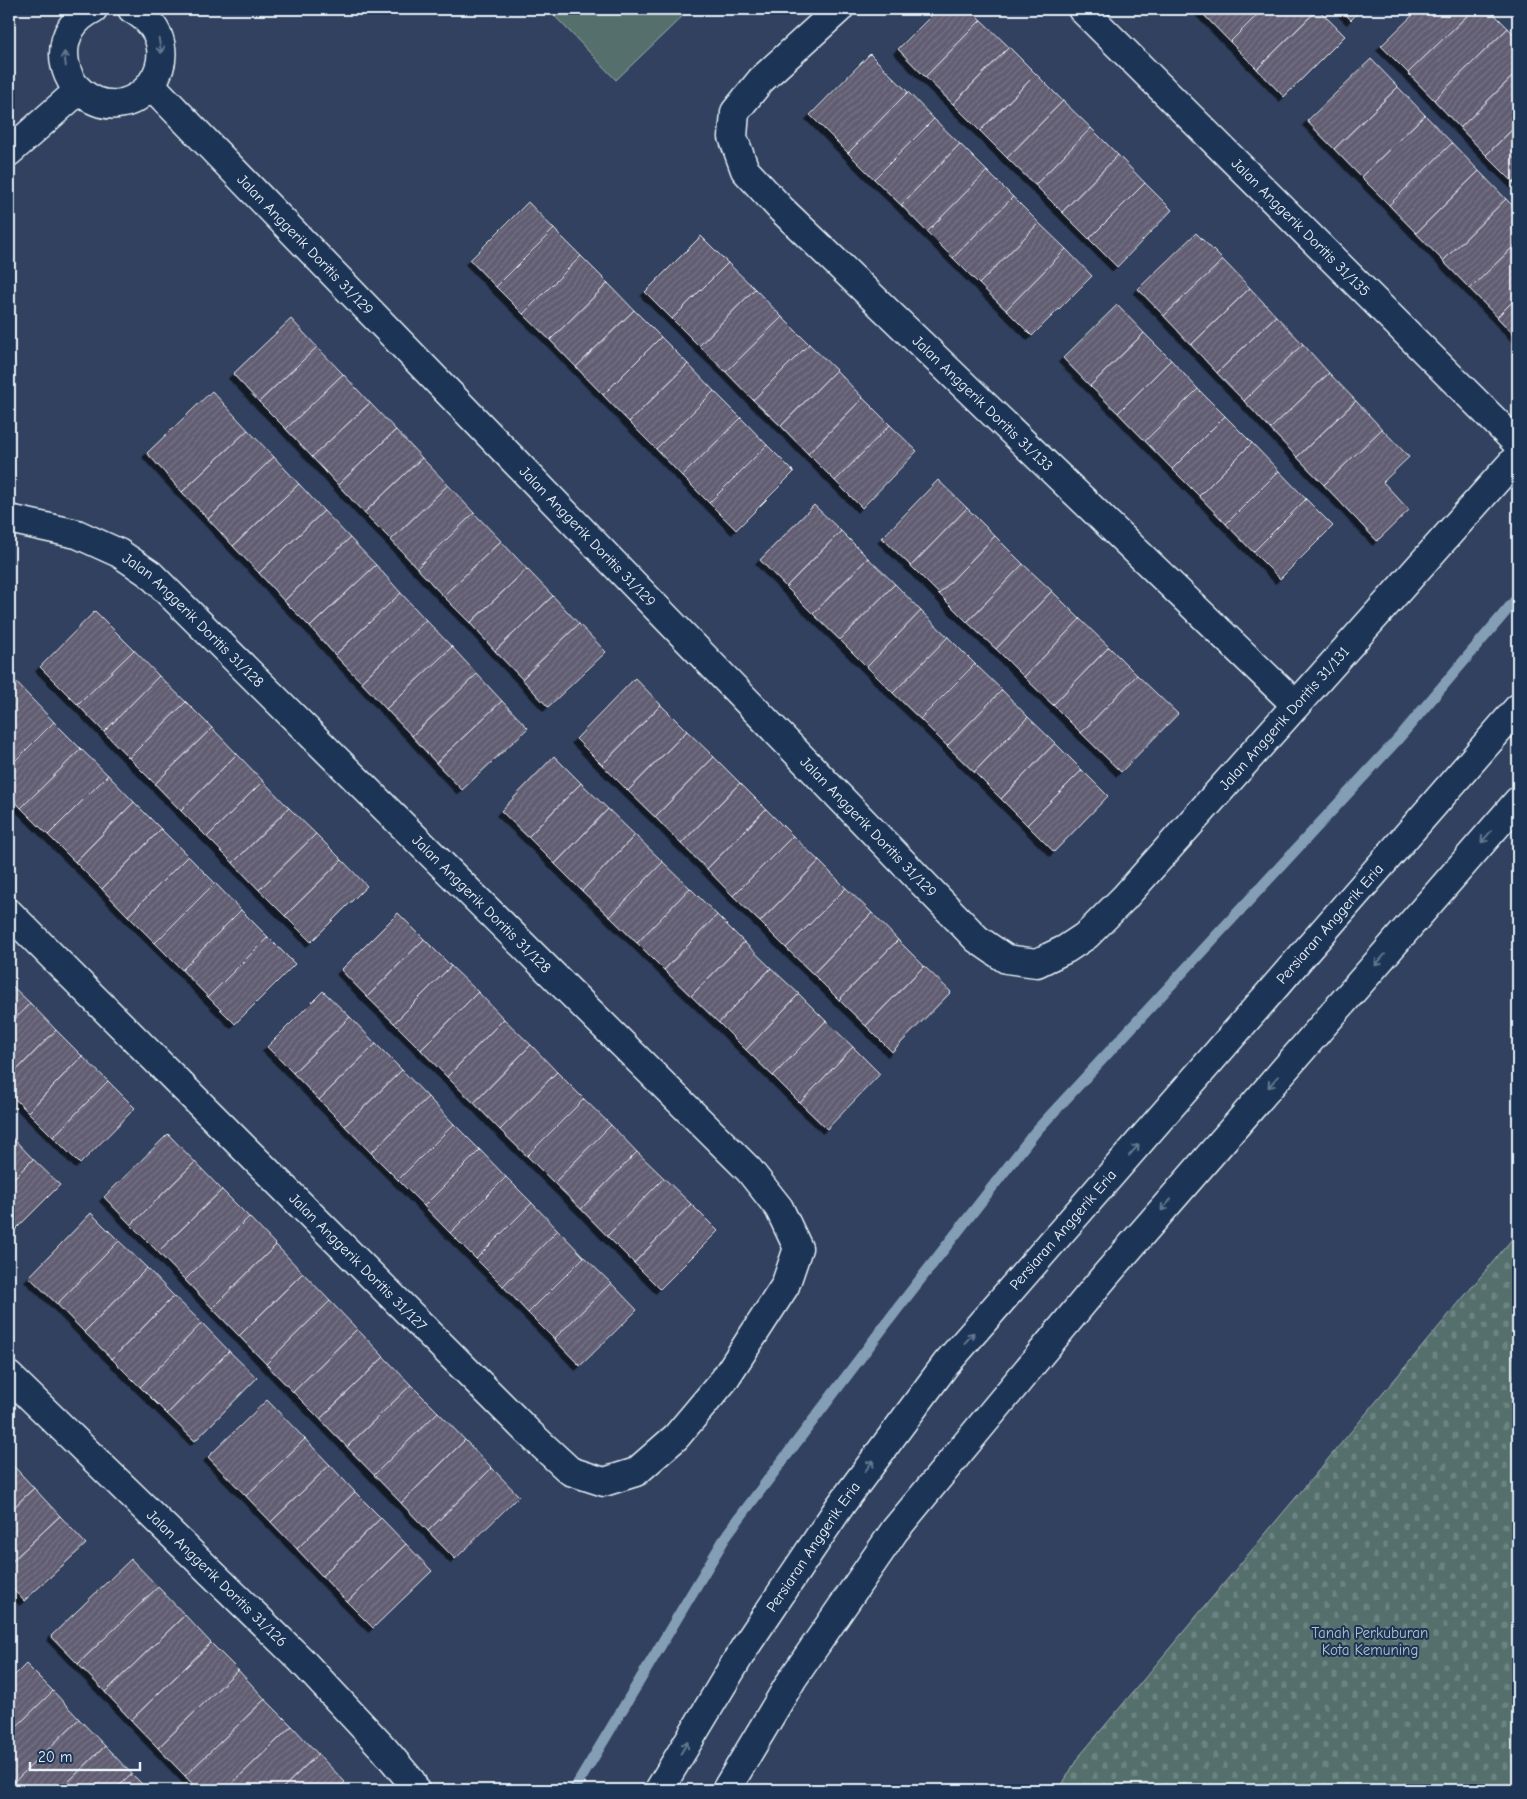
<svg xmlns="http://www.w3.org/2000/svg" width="1527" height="1799" viewBox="0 0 1527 1799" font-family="'Comic Neue',sans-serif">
<defs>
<pattern id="cemetery-stones" width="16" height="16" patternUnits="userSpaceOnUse" patternTransform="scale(1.25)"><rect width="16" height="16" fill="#556f6c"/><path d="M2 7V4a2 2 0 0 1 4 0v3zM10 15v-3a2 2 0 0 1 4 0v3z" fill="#6d8482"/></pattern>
<pattern id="building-hatch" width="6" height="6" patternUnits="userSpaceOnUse" patternTransform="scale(1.25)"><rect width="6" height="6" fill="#615c71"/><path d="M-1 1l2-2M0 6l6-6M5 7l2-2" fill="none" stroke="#787486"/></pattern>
<filter id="shadow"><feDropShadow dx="-4.5" dy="4.5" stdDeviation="0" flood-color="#0009"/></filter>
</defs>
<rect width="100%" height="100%" fill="#31415f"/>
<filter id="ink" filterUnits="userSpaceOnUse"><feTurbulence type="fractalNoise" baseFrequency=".02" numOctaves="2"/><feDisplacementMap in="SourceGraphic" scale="10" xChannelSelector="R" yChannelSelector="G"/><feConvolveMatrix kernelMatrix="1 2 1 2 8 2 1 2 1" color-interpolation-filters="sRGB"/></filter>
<g filter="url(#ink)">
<path fill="#556f6c" stroke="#9eb0b2" d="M548,9h142l-74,71z"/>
<path fill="url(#cemetery-stones)" stroke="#9eb0b2" d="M1518,1232v558h-459l18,-31z"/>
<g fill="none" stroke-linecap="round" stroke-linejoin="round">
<path stroke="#849eb5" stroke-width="11" d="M574,1790l154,-257 170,-225 138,-177 362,-392 120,-142"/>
</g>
<g fill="url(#building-hatch)" stroke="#e8f1f8" filter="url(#shadow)">
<path d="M938,9h32l11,11 -56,57 -27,-28z"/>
<path d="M1198,9h12l-6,6z"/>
<path d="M1210,9h53l-33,33 -26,-27z"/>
<path d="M1263,9h55l-61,60 -27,-27z"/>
<path d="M1318,9l27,27 -61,61 -27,-28z"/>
<path d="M1340,9h22l-11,11z"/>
<path d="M1419,9h55l-66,64 -27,-27z"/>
<path d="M1474,9h15l19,19 -74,72 -26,-27z"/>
<path d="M981,20l28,27 -56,57 -28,-27z"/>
<path d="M1508,28l10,11v32l-58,57 -26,-28z"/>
<path d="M1009,47l27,27 -56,57 -27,-27z"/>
<path d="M870,54l38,38 -60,61 -38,-38z"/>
<path d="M1371,59l27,28 -64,62 -27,-28z"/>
<path d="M1518,71v53l-32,31 -26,-27z"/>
<path d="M1036,74l27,27 -56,57 -27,-27z"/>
<path d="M1398,87l27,28 -64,62 -27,-28z"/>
<path d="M908,92l26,27 -60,60 -26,-26z"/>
<path d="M1063,101l28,27 -56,57 -28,-27z"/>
<path d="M1425,115l27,28 -63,62 -28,-28z"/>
<path d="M934,119l26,25 -59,61 -27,-26z"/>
<path d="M1518,124v53l-5,5 -27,-27z"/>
<path d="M1091,128l27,27 -56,57 -27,-27z"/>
<path d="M1452,143l27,28 -63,62 -27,-28z"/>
<path d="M960,144l27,27 -60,61 -26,-27z"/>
<path d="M1118,155l27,28 -56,56 -27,-27z"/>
<path d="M987,171l26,26 -60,61 -26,-26z"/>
<path d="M1479,171l27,28 -63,62 -27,-28z"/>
<path d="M1518,177v11l-5,-6z"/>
<path d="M1145,183l27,27 -55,57 -28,-28z"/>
<path d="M1013,197l26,26 -60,61 -26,-26z"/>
<path d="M1506,199l12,12v31l-48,47 -27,-28z"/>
<path d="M528,202l26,27 -58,58 -26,-27z"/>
<path d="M1039,223l27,26 -60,61 -27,-26z"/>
<path d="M554,229l27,27 -58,58 -27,-27z"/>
<path d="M1196,233l27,27 -59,56 -26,-27z"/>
<path d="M701,236l27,27 -56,56 -27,-27z"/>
<path d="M1518,242v54l-21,21 -27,-28z"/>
<path d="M1066,249l26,27 -60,60 -26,-26z"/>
<path d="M581,256l27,27 -58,57 -27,-26z"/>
<path d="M1223,260l27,28 -59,57 -27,-29z"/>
<path d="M728,263l27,26 -56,57 -27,-27z"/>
<path d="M608,283l26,27 -58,57 -26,-27z"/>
<path d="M1250,288l26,28 -59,57 -26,-28z"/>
<path d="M755,289l27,28 -56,55 -27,-26z"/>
<path d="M1518,296v43l-21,-22z"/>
<path d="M1117,305l27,28 -54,53 -27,-28z"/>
<path d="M634,310l27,27 -58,58 -27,-28z"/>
<path d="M1276,316l27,28 -59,57 -27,-28z"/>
<path d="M782,317l27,27 -56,56 -27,-28z"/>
<path d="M291,319l26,28 -58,55 -26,-28z"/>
<path d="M1144,333l27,27 -53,53 -28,-27z"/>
<path d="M661,337l27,27 -59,58 -26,-27z"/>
<path d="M809,344l27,26 -55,56 -28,-26z"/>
<path d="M1303,344l26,29 -59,56 -26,-28z"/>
<path d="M317,347l26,27 -57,55 -27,-27z"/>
<path d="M1171,360l27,29 -53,52 -27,-28z"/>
<path d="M688,364l26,27 -58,58 -27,-27z"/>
<path d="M836,370l27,28 -55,56 -27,-28z"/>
<path d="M1329,373l27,28 -59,56 -27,-28z"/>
<path d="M343,374l27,29 -58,54 -26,-28z"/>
<path d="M1198,389l27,27 -53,53 -27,-28z"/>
<path d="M212,391l36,39 -66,62 -35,-39z"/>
<path d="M714,391l27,27 -59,58 -26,-27z"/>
<path d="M863,398l27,27 -55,56 -27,-27z"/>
<path d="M1356,401l26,28 -58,56 -27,-28z"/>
<path d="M370,403l26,27 -58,55 -26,-28z"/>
<path d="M1225,416l27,27 -53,53 -27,-27z"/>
<path d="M741,418l26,27 -58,58 -27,-27z"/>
<path d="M890,425l27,26 -55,57 -27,-27z"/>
<path d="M1382,429l27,28 -26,25 26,28 -32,31 -53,-56z"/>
<path d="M248,430l26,27 -66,62 -26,-27z"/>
<path d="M396,430l26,28 -58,55 -26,-28z"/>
<path d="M1252,443l27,28 -53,53 -27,-28z"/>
<path d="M767,445l27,27 -58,58 -27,-27z"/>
<path d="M274,457l25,27 -66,62 -25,-27z"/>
<path d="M422,458l26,27 -57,55 -27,-27z"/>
<path d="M1279,471l27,28 -53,53 -27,-28z"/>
<path d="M938,480l29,28 -56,58 -29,-28z"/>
<path d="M299,484l25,27 -65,62 -26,-27z"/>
<path d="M448,485l26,28 -57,55 -26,-28z"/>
<path d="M1306,499l27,27 -53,53 -27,-27z"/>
<path d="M814,505l27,26 -55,56 -26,-27z"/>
<path d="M967,508l28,28 -56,58 -28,-28z"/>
<path d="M324,511l26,27 -66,63 -25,-28z"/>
<path d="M474,513l27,28 -58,55 -26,-28z"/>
<path d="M841,531l27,27 -55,56 -27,-27z"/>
<path d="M995,536l28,28 -56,58 -28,-28z"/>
<path d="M350,538l26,27 -66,62 -26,-26z"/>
<path d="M501,541l26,28 -57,54 -27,-27z"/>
<path d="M868,558l27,26 -55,56 -27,-26z"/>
<path d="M1023,564l29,27 -56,58 -29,-27z"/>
<path d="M376,565l25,28 -66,62 -25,-28z"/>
<path d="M527,569l26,27 -58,55 -25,-28z"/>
<path d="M895,584l26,27 -54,56 -27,-27z"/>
<path d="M1052,591l28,28 -56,58 -28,-28z"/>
<path d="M401,593l25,27 -65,62 -26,-27z"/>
<path d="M553,596l26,28 -57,55 -27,-28z"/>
<path d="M95,611l39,39 -56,55 -38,-38z"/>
<path d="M921,611l27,26 -55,56 -26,-26z"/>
<path d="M1080,619l29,28 -56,58 -29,-28z"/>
<path d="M426,620l26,27 -66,62 -25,-27z"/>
<path d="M579,624l27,28 -58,55 -26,-28z"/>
<path d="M948,637l27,27 -55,55 -27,-26z"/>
<path d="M452,647l25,27 -65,62 -26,-27z"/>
<path d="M1109,647l28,28 -56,58 -28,-28z"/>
<path d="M134,650l25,26 -55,56 -26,-27z"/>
<path d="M975,664l27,26 -55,56 -27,-27z"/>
<path d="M477,674l25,27 -66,62 -24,-27z"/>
<path d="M9,675l45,47 -45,45z"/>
<path d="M1137,675l41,39 -57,58 -40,-39z"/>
<path d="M159,676l27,26 -57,56 -25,-26z"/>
<path d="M635,678l26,27 -59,60 -26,-26z"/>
<path d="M1002,690l26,27 -54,55 -27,-26z"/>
<path d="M502,701l26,27 -66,62 -26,-27z"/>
<path d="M186,702l26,26 -57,56 -26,-26z"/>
<path d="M661,705l26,26 -59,60 -26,-26z"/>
<path d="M1028,717l27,26 -54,56 -27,-27z"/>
<path d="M54,722l27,27 -60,59 -12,-13v-28z"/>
<path d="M212,728l25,26 -56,57 -26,-27z"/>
<path d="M687,731l27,26 -59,60 -27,-26z"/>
<path d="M1055,743l27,27 -55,55 -26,-26z"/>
<path d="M81,749l27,26 -60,60 -27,-27z"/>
<path d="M237,754l26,27 -56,56 -26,-26z"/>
<path d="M554,756l27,27 -53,54 -27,-26z"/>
<path d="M714,757l26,26 -59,61 -26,-27z"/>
<path d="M1082,770l26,26 -54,56 -27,-27z"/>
<path d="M108,775l26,27 -59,60 -27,-27z"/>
<path d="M263,781l26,27 -56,55 -26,-26z"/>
<path d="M581,783l27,26 -53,55 -27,-27z"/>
<path d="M740,783l26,26 -59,60 -26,-25z"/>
<path d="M134,802l27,27 -59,60 -27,-27z"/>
<path d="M289,808l27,26 -57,56 -26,-27z"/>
<path d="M608,809l27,26 -53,56 -27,-27z"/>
<path d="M766,809l27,27 -60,60 -26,-27z"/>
<path d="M161,829l27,27 -60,60 -26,-27z"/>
<path d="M316,834l26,26 -57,56 -26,-26z"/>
<path d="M635,835l28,27 -53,55 -28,-26z"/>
<path d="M793,836l26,25 -59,61 -27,-26z"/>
<path d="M188,856l27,27 -60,60 -27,-27z"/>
<path d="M342,860l25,26 -56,56 -26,-26z"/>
<path d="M819,861l27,27 -60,60 -26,-26z"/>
<path d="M663,862l27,26 -53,55 -27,-26z"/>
<path d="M215,883l26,27 -59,60 -27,-27z"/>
<path d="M690,888l27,27 -53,55 -27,-27z"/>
<path d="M846,888l26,25 -59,61 -27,-26z"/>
<path d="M241,910l27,27 -60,60 -26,-27z"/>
<path d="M398,913l26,26 -57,58 -26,-27z"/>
<path d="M872,913l26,27 -59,60 -26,-26z"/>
<path d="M717,915l27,27 -53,54 -27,-26z"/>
<path d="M268,937l27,27 -60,60 -27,-27z"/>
<path d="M424,939l27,27 -57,57 -27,-26z"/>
<path d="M898,940l26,26 -58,60 -27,-26z"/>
<path d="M744,942l27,26 -52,55 -28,-27z"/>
<path d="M451,966l27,26 -57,58 -27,-27z"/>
<path d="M924,966l27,26 -59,60 -26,-26z"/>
<path d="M771,968l28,26 -53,56 -27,-27z"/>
<path d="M9,983l21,20 -21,22z"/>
<path d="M323,991l27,26 -57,56 -26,-26z"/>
<path d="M478,992l26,27 -57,58 -26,-27z"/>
<path d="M799,994l27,27 -53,55 -27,-26z"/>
<path d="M30,1003l26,27 -47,48v-53z"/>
<path d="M350,1017l26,27 -57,56 -26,-27z"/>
<path d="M504,1019l27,26 -57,58 -27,-26z"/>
<path d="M826,1021l27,26 -53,56 -27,-27z"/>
<path d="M56,1030l26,26 -54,56 -19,-19v-15z"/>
<path d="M376,1044l26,26 -57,56 -26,-26z"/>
<path d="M531,1045l26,27 -57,58 -26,-27z"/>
<path d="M853,1047l27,27 -53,55 -27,-26z"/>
<path d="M82,1056l26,25 -55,56 -25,-25z"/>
<path d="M402,1070l26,27 -57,56 -26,-27z"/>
<path d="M557,1072l27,27 -57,57 -27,-26z"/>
<path d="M108,1081l27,27 -55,56 -27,-27z"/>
<path d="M428,1097l26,27 -56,56 -27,-27z"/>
<path d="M584,1099l27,26 -57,58 -27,-27z"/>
<path d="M454,1124l26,26 -56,56 -26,-26z"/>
<path d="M611,1125l26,27 -56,57 -27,-26z"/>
<path d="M9,1134l24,25 -24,24z"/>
<path d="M168,1134l27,28 -64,63 -27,-28z"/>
<path d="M480,1150l26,27 -56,56 -26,-27z"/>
<path d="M637,1152l27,26 -57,58 -26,-27z"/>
<path d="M33,1159l27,26 -51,51v-53z"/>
<path d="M195,1162l27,28 -64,62 -27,-27z"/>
<path d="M506,1177l26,26 -56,56 -26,-26z"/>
<path d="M664,1178l27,26 -57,59 -27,-27z"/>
<path d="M222,1190l27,27 -64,63 -27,-28z"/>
<path d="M532,1203l26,27 -55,56 -27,-27z"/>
<path d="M691,1204l27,27 -58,58 -26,-26z"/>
<path d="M91,1213l28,28 -62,63 -28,-27z"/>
<path d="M249,1217l27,28 -64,63 -27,-28z"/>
<path d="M558,1230l26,27 -56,56 -25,-27z"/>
<path d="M119,1241l28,27 -63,64 -27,-28z"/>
<path d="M276,1245l27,28 -64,63 -27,-28z"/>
<path d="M584,1257l27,26 -57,56 -26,-26z"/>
<path d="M147,1268l27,28 -62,63 -28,-27z"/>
<path d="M303,1273l27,28 -64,63 -27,-28z"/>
<path d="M611,1283l26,27 -57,56 -26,-27z"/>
<path d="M174,1296l28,27 -62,64 -28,-28z"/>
<path d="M330,1301l27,28 -64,63 -27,-28z"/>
<path d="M202,1323l27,28 -62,63 -27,-27z"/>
<path d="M357,1329l27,28 -64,62 -27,-27z"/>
<path d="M229,1351l28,27 -62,63 -28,-27z"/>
<path d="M384,1357l27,28 -64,62 -27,-28z"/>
<path d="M411,1385l27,27 -64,63 -27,-28z"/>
<path d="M267,1400l38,39 -59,57 -38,-39z"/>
<path d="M438,1412l27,28 -64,63 -27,-28z"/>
<path d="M305,1439l25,26 -59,57 -25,-26z"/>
<path d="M465,1440l27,28 -64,63 -27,-28z"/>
<path d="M9,1461l25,27 -25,24z"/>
<path d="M330,1465l25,27 -58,57 -26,-27z"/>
<path d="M492,1468l27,28 -64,63 -27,-28z"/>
<path d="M34,1488l26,28 -51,48v-52z"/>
<path d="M355,1492l26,26 -59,58 -25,-27z"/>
<path d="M60,1516l26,28 -62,57 -15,-16v-21z"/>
<path d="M381,1518l25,26 -59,58 -25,-26z"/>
<path d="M406,1544l26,27 -59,57 -26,-26z"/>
<path d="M131,1559l27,28 -80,77 -27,-28z"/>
<path d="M158,1587l27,28 -80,77 -27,-28z"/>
<path d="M185,1615l26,28 -80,77 -26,-28z"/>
<path d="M211,1643l27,27 -80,78 -27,-28z"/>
<path d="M26,1664l27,27 -44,43v-53z"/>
<path d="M238,1670l27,29 -80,77 -27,-28z"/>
<path d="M53,1691l26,28 -70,68v-53z"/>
<path d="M265,1699l27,27 -67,64h-27l-13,-14z"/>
<path d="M79,1719l26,27 -45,44h-51v-3z"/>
<path d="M292,1726l26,28 -37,36h-56z"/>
<path d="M105,1746l27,28 -17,16h-55z"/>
<path d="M318,1754l27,28 -9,8h-55z"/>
<path d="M132,1774l16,16h-33z"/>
</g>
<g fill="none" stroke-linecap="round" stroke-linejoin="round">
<g stroke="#e8f1f8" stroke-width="31">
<g id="street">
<path d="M93,9c-18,9 -29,24 -29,45 0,14 6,29 17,38 55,45 119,-45 51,-83"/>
<path id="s1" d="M839,9l-78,71 -26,32 -2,25 12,33 37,40 514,495"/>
<path id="s2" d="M1082,9l436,435"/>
<path id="s3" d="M151,85l826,854 29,20 31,4 29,-14 21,-14 37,-37 394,-442"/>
<path d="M9,152l70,-62"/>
<path id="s4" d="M9,519l68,15 42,19 31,21 599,596 30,38 19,40 -13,38 -61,94 -48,57 -40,35 -32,10 -34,-11 -42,-39 -519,-519"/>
<path id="s5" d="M9,1376l291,283 84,90 27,32 4,9"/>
</g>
</g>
<g stroke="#e8f1f8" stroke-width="31">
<g id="secondary">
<path id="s6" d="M659,1790l86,-143 95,-141 106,-142 572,-656"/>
<path d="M726,1790l67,-112 102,-148 210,-254 413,-475"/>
</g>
</g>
<use href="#street" stroke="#1d3557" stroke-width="28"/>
<use href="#secondary" stroke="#1d3557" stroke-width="28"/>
</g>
<defs><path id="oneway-shaft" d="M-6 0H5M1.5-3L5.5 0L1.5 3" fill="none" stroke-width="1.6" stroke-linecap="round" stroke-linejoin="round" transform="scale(1.25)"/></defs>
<g stroke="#64778f">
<use href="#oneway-shaft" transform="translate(160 46) rotate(80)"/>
<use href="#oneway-shaft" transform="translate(65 59) rotate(-96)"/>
<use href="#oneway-shaft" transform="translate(1486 837) rotate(131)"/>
<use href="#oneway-shaft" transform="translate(1380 960) rotate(131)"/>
<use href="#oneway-shaft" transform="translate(1273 1082) rotate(131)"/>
<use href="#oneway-shaft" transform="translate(1134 1150) rotate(-49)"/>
<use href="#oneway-shaft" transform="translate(1166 1205) rotate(131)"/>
<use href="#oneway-shaft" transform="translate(969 1338) rotate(-49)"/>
<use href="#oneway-shaft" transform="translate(869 1466) rotate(-53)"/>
<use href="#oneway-shaft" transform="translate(684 1748) rotate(-59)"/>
</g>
</g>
<g text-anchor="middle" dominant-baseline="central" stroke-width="4" stroke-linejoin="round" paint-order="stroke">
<g font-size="15" fill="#e8f1f8" stroke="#1d3557">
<text stroke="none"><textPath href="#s2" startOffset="309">Jalan Anggerik Doritis 31/135</textPath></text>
<text stroke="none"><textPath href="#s3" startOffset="222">Jalan Anggerik Doritis 31/129</textPath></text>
<text stroke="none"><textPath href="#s1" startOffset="540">Jalan Anggerik Doritis 31/133</textPath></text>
<text stroke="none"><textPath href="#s3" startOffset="628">Jalan Anggerik Doritis 31/129</textPath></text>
<text stroke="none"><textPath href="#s4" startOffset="216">Jalan Anggerik Doritis 31/128</textPath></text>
<text stroke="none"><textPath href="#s3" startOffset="1605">Jalan Anggerik Doritis 31/131</textPath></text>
<text stroke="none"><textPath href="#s3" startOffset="1032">Jalan Anggerik Doritis 31/129</textPath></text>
<text stroke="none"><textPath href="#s4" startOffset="621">Jalan Anggerik Doritis 31/128</textPath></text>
<text stroke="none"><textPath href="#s6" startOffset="1098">Persiaran Anggerik Eria</textPath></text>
<text stroke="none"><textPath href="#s6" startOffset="692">Persiaran Anggerik Eria</textPath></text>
<text transform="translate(358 1262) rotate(45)">Jalan Anggerik Doritis 31/127</text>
<text stroke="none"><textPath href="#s6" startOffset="288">Persiaran Anggerik Eria</textPath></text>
<text stroke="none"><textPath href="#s5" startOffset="290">Jalan Anggerik Doritis 31/126</textPath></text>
</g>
<g font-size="15" fill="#b5c4c7" stroke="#1d3557">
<text x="1370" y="1633">Tanah Perkuburan<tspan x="1370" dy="17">Kota Kemuning</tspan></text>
</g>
</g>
<rect width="1527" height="1799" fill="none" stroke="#1d3557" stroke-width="30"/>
<rect x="15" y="15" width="1497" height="1769" fill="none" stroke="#e8f1f8" stroke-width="2" filter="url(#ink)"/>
<path d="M30 1762v8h110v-8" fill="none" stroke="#e8f1f8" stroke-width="2.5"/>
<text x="38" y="1762" font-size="15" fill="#e8f1f8" stroke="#1d3557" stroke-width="4" paint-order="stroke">20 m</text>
</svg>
